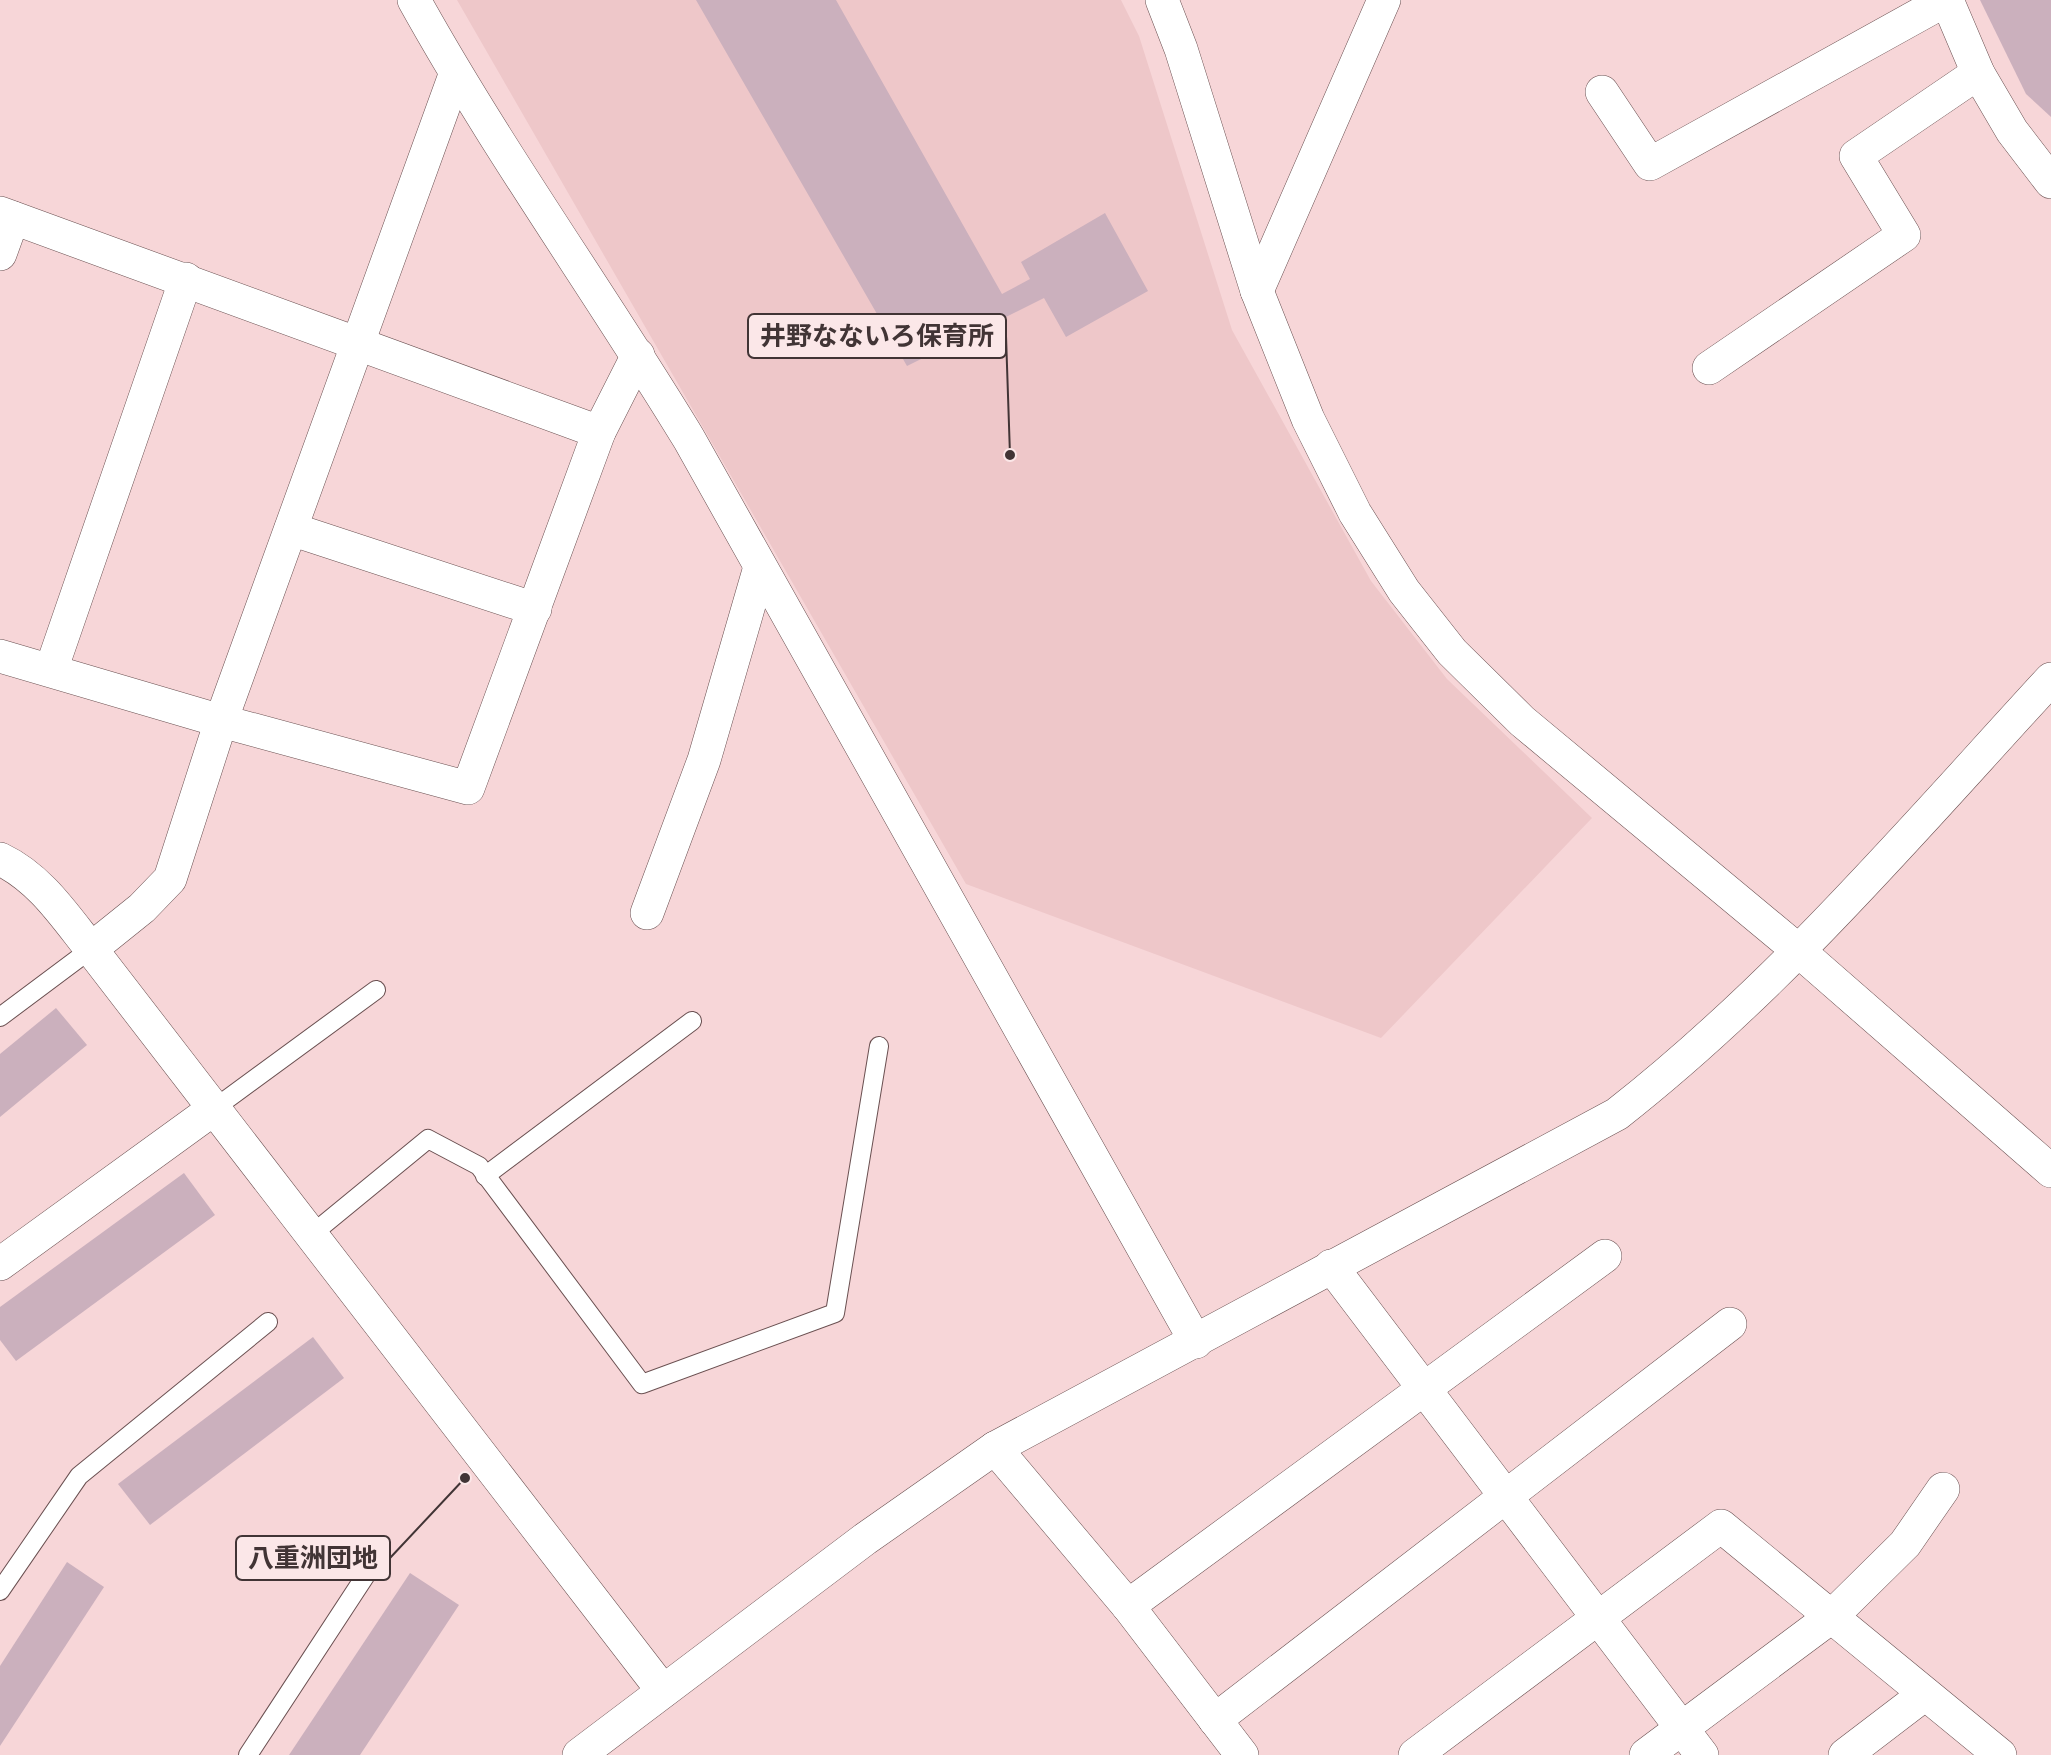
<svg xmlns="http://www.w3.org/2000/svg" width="2051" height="1755" viewBox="0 0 2051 1755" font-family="'Alegreya Sans','Noto Sans JP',sans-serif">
<rect width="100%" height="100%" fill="#f7d6d8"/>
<path fill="#eec7c9" d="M457,0h664l18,36 93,294 139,251 76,98 145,139 -211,220 -415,-154z"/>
<g fill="#cbb0bd">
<path d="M696,0h140l166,294 28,-15 -9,-17 84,-49 43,78 -82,46 -22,-39 -137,68z"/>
<path d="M1980,0h71v117l-25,-23z"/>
<path d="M56,1008l31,37 -87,72v-63z"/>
<path d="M184,1173l31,42 -199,146 -16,-21v-33z"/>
<path d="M313,1337l31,41 -194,147 -32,-41z"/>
<path d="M67,1562l37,25 -104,159v-80z"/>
<path d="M410,1573l49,32 -99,150h-71z"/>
</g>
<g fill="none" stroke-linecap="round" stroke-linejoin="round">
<g stroke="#6a5051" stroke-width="20">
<g id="service">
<path d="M0,1017l91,-68"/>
<path d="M215,1108l161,-118"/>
<path d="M485,1176l207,-155"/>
<path d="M311,1235l117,-96 51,27 163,218 193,-71 44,-267"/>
<path d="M0,1591l79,-115 189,-154"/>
<path d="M248,1755l131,-200"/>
</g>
</g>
<g stroke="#6a5051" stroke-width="34">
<g id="minor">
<path d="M414,0c84,151 185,291 275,439l507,903"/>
<path d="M1947,0l31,73 34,58 39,51"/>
<path d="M1602,92l48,72 296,-164"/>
<path d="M0,213l599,219"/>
<path d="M0,254l13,-36"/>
<path d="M1257,291l127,-291"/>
<path d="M1709,368l195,-133 -48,-79 122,-83"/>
<path d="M291,529l244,80"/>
<path d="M0,656l221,65 247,67 131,-356 39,-77"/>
<path d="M51,670l135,-391"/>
<path d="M647,913l57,-153 56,-193"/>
<path d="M91,949l51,-41 28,-29 51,-158 234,-646"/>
<path d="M0,1264l215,-156"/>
<path d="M1331,1266l371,489"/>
<path d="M995,1448l133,158 114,149"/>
<path d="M1128,1606l477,-350"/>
<path d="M1215,1720l515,-396"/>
<path d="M1415,1755l306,-229 279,229"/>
<path d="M1646,1755l185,-138 74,-73 38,-55"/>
<path d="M1845,1755l80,-61"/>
</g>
</g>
<g stroke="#6a5051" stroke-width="34">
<g id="tertiary">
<path d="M1162,0l19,49 76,242 51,128 47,94 49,78 48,61 70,69 278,231 251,219"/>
<path d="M0,859c40,19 64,56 91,90l572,742"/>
<path d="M579,1755l286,-216 130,-91 622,-334c162,-127 295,-284 434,-435"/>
</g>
</g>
<use href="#service" stroke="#fff" stroke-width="18"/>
<use href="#minor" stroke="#fff" stroke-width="33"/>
<use href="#tertiary" stroke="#fff" stroke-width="33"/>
</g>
<path fill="none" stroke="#413435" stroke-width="2" d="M1010 455L1006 336M465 1478L390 1558"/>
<g fill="#413435" stroke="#fbe7e8" stroke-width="2">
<circle cx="1010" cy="455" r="6"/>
<circle cx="465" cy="1478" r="6"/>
</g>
<g fill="#fbe7e8" stroke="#413435" stroke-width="2">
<rect x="748" y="314" width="258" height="44" rx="6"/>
<rect x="236" y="1536" width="154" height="44" rx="6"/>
</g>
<g font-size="26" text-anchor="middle" font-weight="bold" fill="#413435">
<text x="877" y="345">井野なないろ保育所</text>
<text x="313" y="1567">八重洲団地</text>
</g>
</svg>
